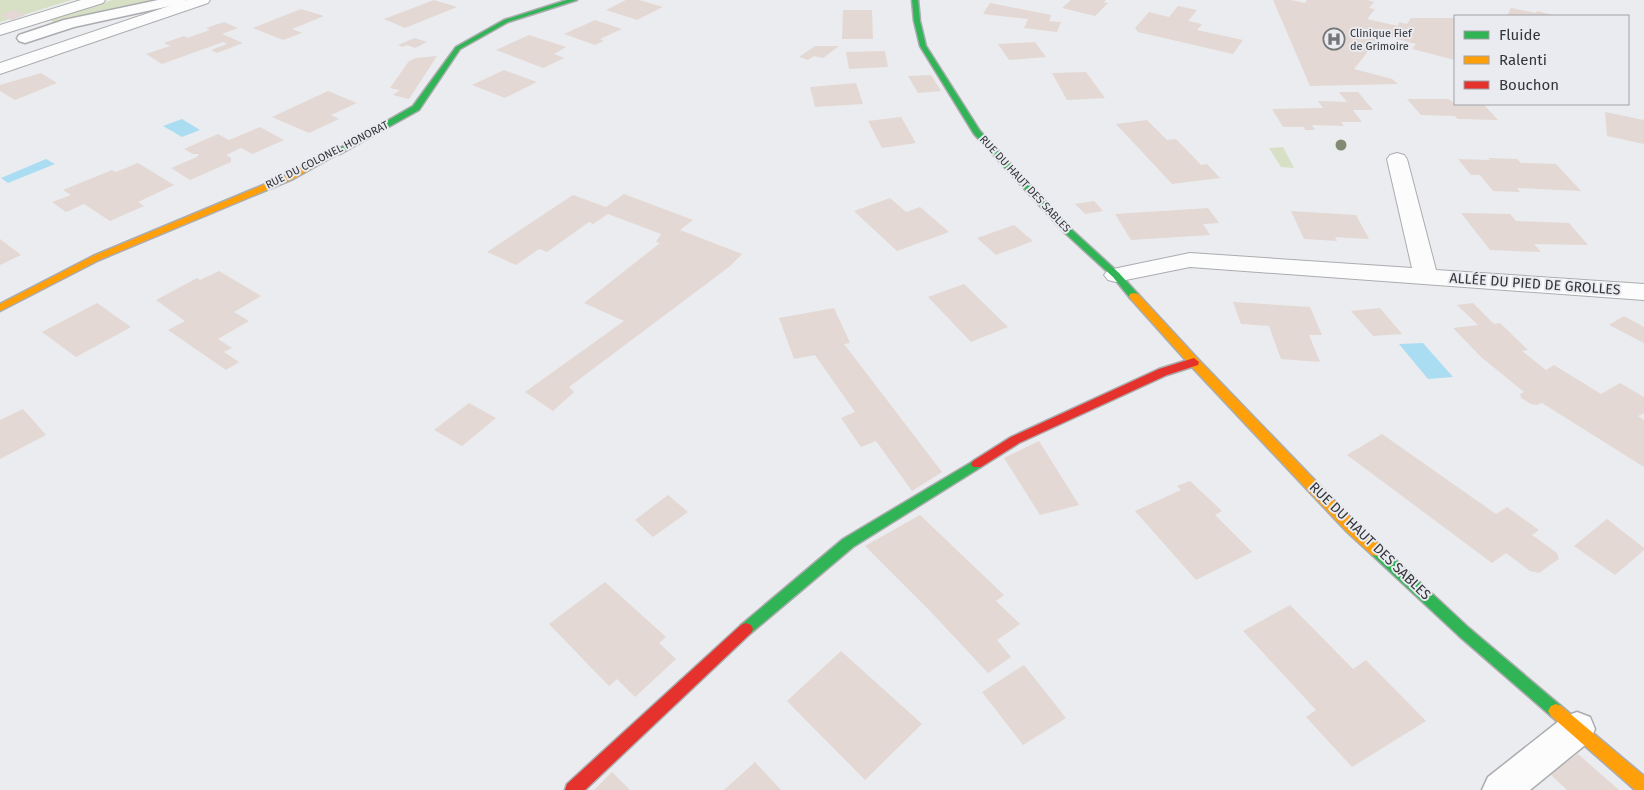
<svg xmlns="http://www.w3.org/2000/svg" width="1644" height="790" viewBox="0 0 1644 790" font-family="'Fira Sans',sans-serif">
<rect width="100%" height="100%" fill="#ebecef"/>
<g fill="#d7e0c4">
<path d="M0,0h72l-72,22z"/>
<path d="M112,0h46l-102,24 -6,-4z"/>
<path d="M1283,147l11,21 -13,-1 -12,-19z"/>
</g>
<g fill="#abddf2">
<path d="M182,119l18,11 -18,7 -19,-11z"/>
<path d="M46,159l9,5 -47,19 -7,-5z"/>
<path d="M1423,343l30,34 -25,2 -29,-35z"/>
</g>
<g fill="#e3d8d3">
<path d="M434,0l23,7 -52,21 -21,-9z"/>
<path d="M626,0h13l24,7 -26,13 -31,-10z"/>
<path d="M1071,0h35l-2,2 4,1 -13,13 -33,-8z"/>
<path d="M1273,0h18l14,3 2,-3h60l7,2 -5,6 6,1 -8,10 31,7 1,-4 8,2 4,-6h44v42l-43,-11 4,-5 -35,-9 -27,34 38,10 6,5 -88,2z"/>
<path d="M990,3l61,12 -2,6 12,1 -4,10 -33,-4 4,-9 -45,-5z"/>
<path d="M1178,6l19,4 -9,11 14,3 -5,6 46,10 -10,14 -95,-22 -3,-4 14,-16 20,5z"/>
<path d="M1511,8l25,5 1,-2 20,5h-50z"/>
<path d="M301,9l23,7 -32,13 10,4 -19,7 -30,-12z"/>
<path d="M14,10l12,5 -15,5 -11,-5z"/>
<path d="M843,10h29l1,29h-31z"/>
<path d="M595,20l27,9 -22,10 4,2 -9,4 -31,-11z"/>
<path d="M224,22l14,6 -16,6 21,9 -26,10 -6,-3 16,-6 -4,-2 -61,22 -16,-10 24,-8 -6,-3 20,-7 3,2 23,-8 -4,-2z"/>
<path d="M529,35l37,12 -12,7 10,4 -21,10 -47,-18z"/>
<path d="M415,38l12,4 -12,6 -8,-3 -4,2 -5,-2z"/>
<path d="M1035,42l11,15 -37,3 -11,-16z"/>
<path d="M815,46h24l-16,12 -9,-2 -6,4 -9,-3z"/>
<path d="M885,51l3,16 -39,2 -3,-17z"/>
<path d="M437,56l-28,43 -16,-4 7,-5 -10,-2 19,-27 7,-3z"/>
<path d="M504,70l33,12 -32,16 -33,-13z"/>
<path d="M1086,72l19,26 -38,2 -15,-27z"/>
<path d="M41,73l16,10 -42,17 -15,-9v-6z"/>
<path d="M931,75l10,16 -23,2 -10,-17z"/>
<path d="M856,83l7,21 -48,3 -5,-20z"/>
<path d="M328,91l29,12 -26,12 8,4 -30,14 -37,-16z"/>
<path d="M1339,92h19l15,18h-20l9,12h-21l3,4 -32,-1 3,5h-10l-1,-3h-21l-11,-18 51,-1 -5,-7 29,1z"/>
<path d="M1407,99h42l6,5h28l15,16 -40,-1 -3,-3 -34,-1z"/>
<path d="M1605,112l39,8v24l-37,-8z"/>
<path d="M901,117l15,26 -34,5 -14,-27z"/>
<path d="M1147,120l20,20 9,-1 25,26 6,-1 13,14 -48,6 -56,-60z"/>
<path d="M260,127l24,13 -32,14 -11,-6 -15,7 5,3v4l-41,18 -19,-12 26,-11 2,-3h-6l-9,-5 34,-15 11,6z"/>
<path d="M1488,158l29,1 4,4 35,1 25,27 -64,-3 3,4 -27,-1 -13,-16h-9l-13,-16 32,1z"/>
<path d="M138,163l36,22 -36,17 6,4 -34,15 -26,-17 -18,8 -14,-10 19,-7 -8,-5 49,-20 4,2z"/>
<path d="M624,194l69,26 -13,10 62,24 -13,13 -160,120 5,5 -21,19 -28,-19 99,-71 -40,-18 76,-60 -4,-1 5,-8 -53,-20 -15,10 -4,-2 -42,30 -8,-3 -23,16 -29,-13 86,-57 33,12z"/>
<path d="M890,198l16,14 14,-5 29,25 -52,19 -43,-40z"/>
<path d="M1094,201l9,10 -18,3 -10,-10z"/>
<path d="M1208,208l11,15 -16,1 7,11 -79,5 -16,-26z"/>
<path d="M1291,211l65,4 13,24 -34,-2 2,4 -33,-2z"/>
<path d="M1461,213l49,1 6,7 53,2 19,22 -54,-1 7,8 -51,-2z"/>
<path d="M1014,225l19,16 -37,14 -19,-17z"/>
<path d="M0,239l21,16 -21,10z"/>
<path d="M219,271l42,25 -27,16 15,9 -31,18 14,9 -8,4 15,10 -13,8 -58,-40 17,-9 -29,-21 41,-22 3,2z"/>
<path d="M964,284l44,43 -37,15 -43,-45z"/>
<path d="M1233,302l77,5 12,28h-13l11,27 -39,-3 -12,-33 -28,-2z"/>
<path d="M97,303l34,24 -55,30 -34,-25z"/>
<path d="M1473,303l21,21 6,-1 28,27 -6,1 24,19 8,-5 47,29 19,-11 24,14v16l-6,3 6,4v47l-102,-64 -5,2 -6,-1 -10,-6 -1,-4 4,-2 -43,-35 -28,-29 25,-3 -21,-20z"/>
<path d="M834,308l16,35 -6,1 98,128 -30,19 -36,-50 -15,6 -20,-29 14,-6 -40,-57 -21,4 -15,-41z"/>
<path d="M1380,308l22,26 -29,2 -22,-25z"/>
<path d="M1624,316l20,11v16l-35,-18z"/>
<path d="M469,403l27,15 -34,28 -28,-16z"/>
<path d="M23,409l23,26 -46,24v-39z"/>
<path d="M1382,434l114,80 11,-7 32,23 -7,5 25,18 2,6 -20,14 -9,-2 -24,-18 -14,10 -145,-108z"/>
<path d="M1039,441l40,64 -39,10 -36,-57z"/>
<path d="M1190,481l32,30 -7,4 37,37 -56,28 -61,-69 46,-21 -4,-4z"/>
<path d="M668,495l20,17 -35,25 -18,-17z"/>
<path d="M920,515l84,80 -8,6 24,23 -23,16 14,17 -23,16 -58,-62 -65,-65z"/>
<path d="M1607,519l37,29v2l-29,25 -41,-29z"/>
<path d="M605,582l61,55 -7,6 17,16 -41,38 -18,-18 -8,7 -60,-62z"/>
<path d="M1290,605l63,64 13,-9 60,61 -74,46 -46,-50 10,-7 -73,-79z"/>
<path d="M841,651l81,73 -57,56 -78,-79z"/>
<path d="M1024,665l42,53 -43,27 -41,-53z"/>
<path d="M1578,754l41,36h-52l-17,-16z"/>
<path d="M755,762l26,28h-57z"/>
<path d="M612,772l18,18h-36z"/>
</g>
<g fill="none" stroke-linecap="round" stroke-linejoin="round">
<g stroke="#abacaf" stroke-width="3">
<g id="lane">
<path d="M158,0h28l-2,3 -5,1 -105,23 -49,16 -6,-2 -2,-3 2,-3 45,-15z"/>
<path d="M1577,712l13,5 5,12 -5,12 -60,49h-48l6,-13 76,-60z"/>
</g>
</g>
<g stroke="#abacaf" stroke-width="2">
<g id="street">
<path d="M81,0h24l-2,3 -103,32v-10z"/>
<path d="M187,0h23l-2,3 -208,71v-11z"/>
<path d="M1397,153l7,2 3,4 29,111 208,14v16l-454,-33 -74,15 -8,-2 -4,-5 4,-5 82,-17 222,15 -25,-109 3,-4z"/>
</g>
</g>
<g stroke="#abacaf" stroke-width="3">
<g id="fast">
<path d="M567,0h10l-69,22 -48,27 -41,61 -79,44h-3l-4,-2 80,-46 43,-59 48,-27z"/>
<path d="M912,0h6l2,21 6,25 54,85 91,98 48,44 19,21 1,2 -1,2h-8l-17,-21 -48,-44 -91,-99 -54,-88 -6,-25z"/>
<path d="M977,459l4,2 2,3 -2,3 -128,80 -102,86 -5,2 -5,-2 -2,-4 2,-4 102,-86z"/>
<path d="M1377,546l5,1 87,81 92,78 3,5 -3,5 -5,2 -5,-2 -92,-80 -87,-81 -2,-4 2,-4z"/>
</g>
</g>
<g stroke="#abacaf" stroke-width="3">
<g id="slow">
<path d="M334,150h3l4,2 -48,27 -194,81 -99,51v-7l93,-48 194,-81z"/>
<path d="M1134,293l4,1 60,65 159,165 25,23 2,4 -2,4 -5,1 -5,-1 -25,-23 -157,-167 -60,-67 -1,-2 1,-2z"/>
<path d="M1556,704l5,2 83,70v14h-9l-84,-74 -3,-5 3,-5z"/>
</g>
</g>
<g stroke="#abacaf" stroke-width="3">
<g id="jam">
<path d="M1194,358l5,4 -1,3 -31,10 -148,68 -38,24h-8l-2,-3 2,-3 38,-24 148,-68z"/>
<path d="M746,623l5,2 2,4 -2,4 -166,157h-20l2,-6 174,-159z"/>
</g>
</g>
<use href="#lane" fill="#fcfcfd" fill-rule="evenodd"/>
<use href="#street" fill="#fcfcfd" fill-rule="evenodd"/>
<use href="#fast" fill="#30b455" fill-rule="evenodd"/>
<use href="#slow" fill="#ff9f0a" fill-rule="evenodd"/>
<use href="#jam" fill="#e5322d" fill-rule="evenodd"/>
</g>
<circle fill="#838a73" cx="1341" cy="145" r="5.5"/>
<defs>
<g id="hospital-ring" transform="scale(1.125)"><circle r="9.5" fill="#e9ebf1" stroke="#747577" stroke-width="1.5"/><path d="M-5-5h3v3.5h4V-5h3V5h-3V1.5h-4V5h-3Z" fill="#747577"/></g>
</defs>
<g fill-rule="evenodd">
<use href="#hospital-ring" x="1334" y="39"/>
</g>
<g text-anchor="middle" dominant-baseline="central" stroke-width="4" stroke-linejoin="round" paint-order="stroke">
<g font-size="11" fill="#343537" stroke="#e9ebf1" text-anchor="start">
<text x="1350" y="33">Clinique Fief<tspan x="1350" dy="13">de Grimoire</tspan></text>
</g>
<g font-size="11" fill="#343537" stroke="#e9ebf1">
<text transform="translate(327 155) rotate(-27)">RUE DU COLONEL HONORAT</text>
<text transform="translate(1025 184) rotate(47)">RUE DU HAUT DES SABLES</text>
</g>
<g font-size="14" fill="#343537" stroke="#e9ebf1">
<text transform="translate(1535 284) rotate(4)">ALLÉE DU PIED DE GROLLES</text>
<text transform="translate(1370 541) rotate(44)">RUE DU HAUT DES SABLES</text>
</g>
</g>
<rect x="1454" y="15" width="175" height="90" fill="#e9ebf1" stroke="#a1a2a7"/>
<rect x="1464" y="31" width="25" height="8" fill="#30b455" stroke="#a1a2a7"/>
<text x="1499" y="40" font-size="15" fill="#343537">Fluide</text>
<rect x="1464" y="56" width="25" height="8" fill="#ff9f0a" stroke="#a1a2a7"/>
<text x="1499" y="65" font-size="15" fill="#343537">Ralenti</text>
<rect x="1464" y="81" width="25" height="8" fill="#e5322d" stroke="#a1a2a7"/>
<text x="1499" y="90" font-size="15" fill="#343537">Bouchon</text>
</svg>
